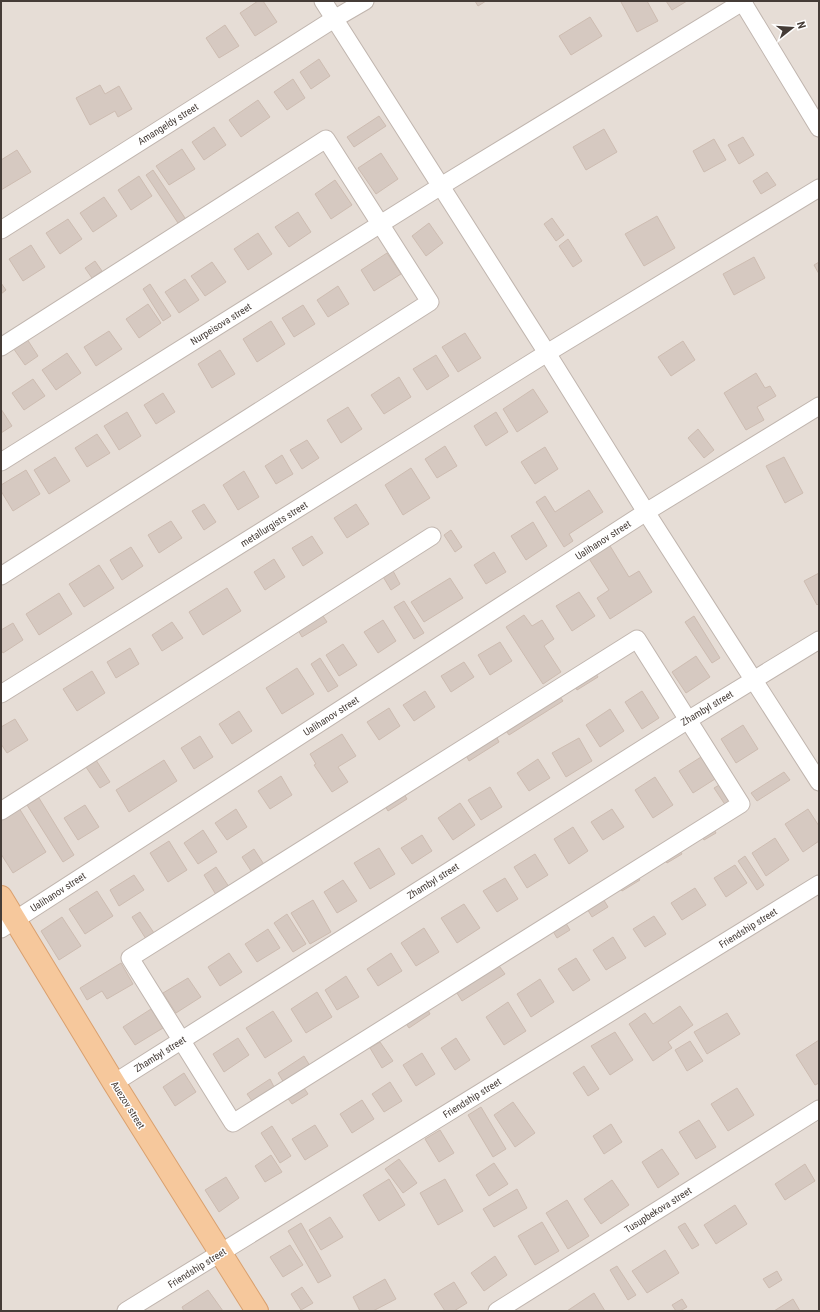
<svg xmlns="http://www.w3.org/2000/svg" width="820" height="1312" viewBox="0 0 820 1312" font-family="'Roboto Condensed',sans-serif">
<rect width="100%" height="100%" fill="#f2ece7"/>
<rect fill="#e6ddd6" x="1" y="1" width="818" height="1310"/>
<g fill="#d6c9c1" stroke="#cdbcb1">
<path d="M258,1h5l14,21 -22,14 -15,-23z"/>
<path d="M475,1h11l-8,5z"/>
<path d="M623,1h24l11,20 -21,11 -16,-30z"/>
<path d="M666,1h21l-15,9z"/>
<path d="M590,17l12,19 -31,19 -12,-19z"/>
<path d="M225,25l14,21 -20,12 -13,-20z"/>
<path d="M319,59l11,17 -19,13 -11,-17z"/>
<path d="M293,79l12,19 -18,12 -13,-18z"/>
<path d="M100,85l5,9 14,-8 13,23 -14,8 -3,-6 -25,14 -14,-27z"/>
<path d="M258,100l12,17 -29,20 -12,-17z"/>
<path d="M379,116l7,10 -32,21 -7,-10z"/>
<path d="M214,127l12,18 -22,15 -12,-18z"/>
<path d="M604,129l13,23 -31,18 -13,-23z"/>
<path d="M743,137l11,18 -15,9 -11,-19z"/>
<path d="M714,139l12,21 -22,12 -11,-21z"/>
<path d="M182,149l13,20 -26,16 -13,-19z"/>
<path d="M17,150l14,22 -30,18v-30z"/>
<path d="M381,153l17,26 -22,15 -18,-26z"/>
<path d="M153,170l34,51 -7,5 -34,-51z"/>
<path d="M767,172l9,13 -15,9 -8,-13z"/>
<path d="M139,176l13,20 -21,14 -13,-20z"/>
<path d="M335,180l17,25 -21,14 -16,-25z"/>
<path d="M104,197l13,19 -24,16 -13,-19z"/>
<path d="M298,212l13,20 -22,15 -14,-20z"/>
<path d="M657,216l18,32 -31,18 -19,-32z"/>
<path d="M552,218l12,17 -8,6 -12,-17z"/>
<path d="M68,219l14,20 -22,15 -14,-21z"/>
<path d="M429,223l14,20 -17,13 -14,-20z"/>
<path d="M258,233l14,21 -24,16 -14,-21z"/>
<path d="M568,239l14,22 -9,6 -14,-21z"/>
<path d="M31,245l14,22 -22,14 -14,-22z"/>
<path d="M387,253l14,21 -27,17 -13,-21z"/>
<path d="M754,257l11,21 -31,17 -11,-21z"/>
<path d="M95,261l7,10 -10,7 -7,-10z"/>
<path d="M212,262l14,20 -21,14 -14,-20z"/>
<path d="M819,262v12l-5,-9z"/>
<path d="M185,279l14,21 -20,13 -14,-21z"/>
<path d="M1,283l5,7 -5,4z"/>
<path d="M150,284l21,32 -8,5 -20,-32z"/>
<path d="M338,286l11,18 -21,13 -11,-17z"/>
<path d="M148,304l13,19 -22,15 -13,-19z"/>
<path d="M303,305l12,19 -21,13 -12,-19z"/>
<path d="M271,321l14,23 -28,18 -14,-23z"/>
<path d="M109,331l13,18 -26,17 -12,-19z"/>
<path d="M465,333l16,25 -23,14 -16,-25z"/>
<path d="M25,336l13,20 -13,9 -14,-20z"/>
<path d="M683,341l12,19 -24,16 -13,-19z"/>
<path d="M220,350l15,24 -23,14 -14,-24z"/>
<path d="M67,353l14,20 -25,17 -14,-20z"/>
<path d="M436,355l13,21 -22,14 -14,-21z"/>
<path d="M756,373l9,15 5,-2 6,10 -19,11 7,13 -18,10 -22,-37z"/>
<path d="M399,377l12,20 -27,17 -13,-19z"/>
<path d="M33,379l12,17 -21,14 -12,-17z"/>
<path d="M533,389l15,23 -31,20 -14,-23z"/>
<path d="M163,393l12,19 -19,12 -12,-19z"/>
<path d="M348,407l14,22 -21,14 -14,-23z"/>
<path d="M1,409l11,17 -11,7z"/>
<path d="M127,412l14,24 -22,14 -15,-24z"/>
<path d="M496,412l12,20 -22,14 -12,-20z"/>
<path d="M698,429l16,21 -10,8 -16,-20z"/>
<path d="M97,434l13,19 -23,14 -12,-19z"/>
<path d="M307,440l12,18 -17,11 -12,-19z"/>
<path d="M445,446l12,20 -20,12 -12,-19z"/>
<path d="M545,447l13,22 -23,15 -14,-22z"/>
<path d="M282,455l11,19 -17,10 -11,-18z"/>
<path d="M55,457l15,24 -21,13 -15,-24z"/>
<path d="M784,457l19,36 -18,10 -19,-37z"/>
<path d="M411,468l19,30 -27,17 -18,-30z"/>
<path d="M26,470l14,24 -27,17 -12,-20v-6z"/>
<path d="M244,471l15,26 -21,13 -15,-25z"/>
<path d="M589,490l14,22 -34,22 4,7 -9,6 -28,-45 9,-6 10,16z"/>
<path d="M204,504l12,18 -12,8 -12,-19z"/>
<path d="M356,504l13,20 -22,14 -13,-20z"/>
<path d="M171,521l11,17 -23,15 -11,-18z"/>
<path d="M533,522l14,24 -21,14 -15,-24z"/>
<path d="M451,530l11,17 -7,5 -11,-17z"/>
<path d="M312,536l11,17 -20,13 -11,-18z"/>
<path d="M607,541l22,36 10,-6 13,21 -42,27 -13,-21 12,-8 -23,-36z"/>
<path d="M131,547l12,19 -21,14 -12,-20z"/>
<path d="M494,552l12,20 -20,12 -12,-19z"/>
<path d="M274,559l11,18 -20,13 -11,-18z"/>
<path d="M99,565l15,23 -30,19 -15,-23z"/>
<path d="M392,569l8,15 -9,6 -9,-15z"/>
<path d="M819,573v30l-2,2 -13,-24z"/>
<path d="M450,578l13,20 -39,24 -13,-20z"/>
<path d="M227,588l14,23 -38,24 -14,-23z"/>
<path d="M579,592l16,24 -23,15 -16,-25z"/>
<path d="M59,593l13,21 -33,21 -13,-21z"/>
<path d="M404,601l20,32 -10,6 -20,-32z"/>
<path d="M321,613l6,9 -25,15 -5,-9z"/>
<path d="M524,615l8,11 10,-6 12,19 -10,7 17,26 -18,12 -37,-57z"/>
<path d="M694,616l26,42 -8,5 -27,-41z"/>
<path d="M383,620l13,21 -18,12 -14,-21z"/>
<path d="M172,622l11,16 -21,13 -10,-16z"/>
<path d="M13,623l10,17 -20,13 -2,-3v-20z"/>
<path d="M500,642l12,19 -22,14 -12,-20z"/>
<path d="M343,644l14,21 -18,11 -13,-21z"/>
<path d="M130,648l9,16 -23,14 -9,-16z"/>
<path d="M696,656l14,21 -24,16 -14,-21z"/>
<path d="M320,658l18,28 -10,6 -17,-28z"/>
<path d="M464,662l10,15 -23,15 -10,-16z"/>
<path d="M297,668l17,26 -32,20 -16,-26z"/>
<path d="M92,671l13,22 -28,18 -14,-22z"/>
<path d="M594,671l4,6 -21,13 -3,-6z"/>
<path d="M425,691l10,16 -21,14 -11,-16z"/>
<path d="M642,691l17,27 -17,11 -17,-27z"/>
<path d="M558,694l5,7 -54,34 -5,-7z"/>
<path d="M389,708l11,18 -21,14 -12,-18z"/>
<path d="M610,709l14,22 -24,16 -14,-22z"/>
<path d="M239,711l13,20 -20,13 -13,-20z"/>
<path d="M15,719l13,21 -21,13 -6,-9v-17z"/>
<path d="M743,725l15,24 -22,14 -15,-24z"/>
<path d="M342,734l14,22 -18,11 10,15 -16,10 -18,-27 2,-1 -6,-10z"/>
<path d="M200,736l13,21 -19,12 -13,-21z"/>
<path d="M496,736l3,6 -30,19 -3,-6z"/>
<path d="M579,738l13,23 -26,16 -14,-24z"/>
<path d="M701,757l14,22 -22,14 -14,-22z"/>
<path d="M538,759l12,19 -21,13 -12,-18z"/>
<path d="M96,760l14,22 -10,6 -14,-21z"/>
<path d="M164,760l13,21 -48,31 -13,-22z"/>
<path d="M784,772l6,8 -33,21 -6,-8z"/>
<path d="M281,776l11,19 -22,14 -12,-18z"/>
<path d="M655,777l18,28 -20,13 -18,-28z"/>
<path d="M721,784l11,18 -6,4 -12,-18z"/>
<path d="M490,787l12,20 -21,13 -13,-20z"/>
<path d="M403,792l4,7 -19,12 -4,-7z"/>
<path d="M39,798l35,57 -11,7 -36,-57z"/>
<path d="M460,803l15,22 -22,15 -15,-22z"/>
<path d="M85,805l14,22 -21,13 -14,-22z"/>
<path d="M19,808l27,44 -33,21 -12,-19v-35z"/>
<path d="M236,809l11,18 -20,13 -12,-17z"/>
<path d="M612,809l12,18 -21,13 -12,-18z"/>
<path d="M808,809l11,17v15l-16,11 -18,-28z"/>
<path d="M573,827l15,24 -19,13 -15,-25z"/>
<path d="M713,828l3,5 -12,7 -3,-4z"/>
<path d="M203,830l14,22 -19,12 -14,-21z"/>
<path d="M422,835l10,16 -20,13 -11,-16z"/>
<path d="M775,838l14,22 -23,16 -14,-23z"/>
<path d="M169,841l18,29 -19,12 -18,-29z"/>
<path d="M379,848l16,26 -25,15 -16,-26z"/>
<path d="M254,849l11,17 -12,8 -11,-17z"/>
<path d="M679,849l3,5 -15,9 -3,-4z"/>
<path d="M535,854l13,21 -21,13 -13,-21z"/>
<path d="M745,856l19,29 -7,5 -19,-29z"/>
<path d="M735,865l12,18 -21,14 -12,-19z"/>
<path d="M216,867l15,23 -13,8 -14,-23z"/>
<path d="M134,875l10,15 -25,16 -9,-16z"/>
<path d="M637,876l3,4 -18,11 -3,-4z"/>
<path d="M505,878l13,21 -21,13 -14,-21z"/>
<path d="M343,880l14,21 -20,12 -13,-21z"/>
<path d="M695,888l11,17 -24,15 -11,-17z"/>
<path d="M97,891l16,25 -28,18 -16,-25z"/>
<path d="M602,897l6,10 -16,10 -6,-10z"/>
<path d="M313,900l18,32 -21,12 -19,-31z"/>
<path d="M464,904l16,24 -23,15 -16,-25z"/>
<path d="M140,912l14,21 -8,6 -14,-22z"/>
<path d="M287,914l19,30 -13,8 -19,-29z"/>
<path d="M654,916l12,18 -21,13 -12,-18z"/>
<path d="M62,917l19,29 -22,14 -18,-29z"/>
<path d="M564,920l6,10 -13,8 -6,-10z"/>
<path d="M424,928l15,24 -23,14 -15,-23z"/>
<path d="M268,929l12,19 -23,14 -12,-18z"/>
<path d="M613,937l13,21 -20,12 -13,-20z"/>
<path d="M229,953l13,19 -22,14 -12,-19z"/>
<path d="M391,953l11,18 -24,15 -11,-17z"/>
<path d="M576,958l14,22 -17,11 -15,-22z"/>
<path d="M121,963l12,21 -26,15 -5,-8 -15,9 -7,-12z"/>
<path d="M497,963l8,11 -43,27 -7,-11z"/>
<path d="M346,976l13,21 -22,13 -12,-20z"/>
<path d="M188,978l13,19 -25,16 -13,-20z"/>
<path d="M540,979l14,23 -23,15 -14,-23z"/>
<path d="M317,992l15,25 -26,16 -15,-24z"/>
<path d="M508,1002l18,29 -22,14 -18,-28z"/>
<path d="M680,1006l13,19 -25,17 4,6 -19,13 -24,-37 16,-11 8,11z"/>
<path d="M427,1008l3,6 -21,14 -4,-6z"/>
<path d="M151,1009l12,19 -28,17 -12,-18z"/>
<path d="M273,1011l19,30 -27,17 -19,-30z"/>
<path d="M727,1013l13,21 -33,20 -13,-22z"/>
<path d="M615,1032l18,28 -23,15 -19,-29z"/>
<path d="M238,1038l11,17 -25,17 -11,-18z"/>
<path d="M456,1038l14,22 -15,10 -14,-22z"/>
<path d="M819,1040v43l-4,2 -19,-30z"/>
<path d="M690,1041l13,20 -16,10 -12,-21z"/>
<path d="M380,1042l13,19 -11,7 -12,-20z"/>
<path d="M422,1053l13,21 -19,12 -13,-21z"/>
<path d="M304,1056l6,10 -26,17 -6,-10z"/>
<path d="M584,1066l15,23 -11,7 -15,-23z"/>
<path d="M184,1073l12,19 -21,14 -12,-19z"/>
<path d="M270,1079l4,8 -22,14 -5,-7z"/>
<path d="M390,1082l12,19 -18,11 -12,-18z"/>
<path d="M302,1085l6,9 -16,10 -6,-8z"/>
<path d="M737,1088l17,27 -26,16 -17,-27z"/>
<path d="M362,1100l12,19 -22,14 -12,-19z"/>
<path d="M513,1102l22,31 -20,14 -21,-32z"/>
<path d="M481,1107l25,42 -13,8 -25,-42z"/>
<path d="M699,1120l17,27 -20,12 -17,-27z"/>
<path d="M611,1124l11,18 -18,12 -11,-18z"/>
<path d="M315,1125l13,21 -23,14 -13,-21z"/>
<path d="M272,1126l19,30 -11,7 -19,-30z"/>
<path d="M440,1130l14,23 -15,9 -14,-23z"/>
<path d="M662,1149l17,25 -21,14 -16,-26z"/>
<path d="M271,1155l11,17 -17,10 -10,-16z"/>
<path d="M399,1159l18,24 -14,10 -18,-24z"/>
<path d="M494,1163l14,21 -19,12 -13,-21z"/>
<path d="M805,1164l10,17 -30,19 -10,-16z"/>
<path d="M226,1177l13,21 -20,14 -14,-22z"/>
<path d="M389,1179l16,26 -26,16 -16,-26z"/>
<path d="M445,1179l18,32 -25,14 -18,-32z"/>
<path d="M612,1180l17,25 -28,19 -17,-25z"/>
<path d="M517,1189l10,19 -33,19 -11,-18z"/>
<path d="M567,1200l22,36 -21,13 -22,-36z"/>
<path d="M735,1205l12,19 -31,20 -12,-19z"/>
<path d="M330,1217l13,20 -22,13 -12,-20z"/>
<path d="M542,1222l17,29 -24,14 -17,-29z"/>
<path d="M301,1223l30,53 -13,7 -30,-52z"/>
<path d="M685,1223l14,22 -7,4 -14,-22z"/>
<path d="M290,1245l13,20 -20,12 -13,-20z"/>
<path d="M665,1250l14,23 -32,20 -15,-22z"/>
<path d="M495,1256l12,19 -23,16 -13,-18z"/>
<path d="M617,1266l19,29 -8,5 -18,-30z"/>
<path d="M777,1271l5,9 -13,8 -6,-9z"/>
<path d="M385,1279l11,20 -23,12h-13l-7,-14z"/>
<path d="M454,1282l13,21 -13,8h-9l-11,-17z"/>
<path d="M302,1287l11,16 -12,7 -10,-16z"/>
<path d="M208,1290l15,21h-39l-2,-4z"/>
<path d="M594,1293l11,18h-38z"/>
<path d="M682,1299l5,8 -7,4h-4l-4,-6z"/>
<path d="M793,1299l7,12h-26z"/>
</g>
<g fill="none" stroke-linecap="round" stroke-linejoin="round">
<g stroke="#c0b5ae" stroke-width="19">
<g id="minor">
<path d="M323,1l224,352 99,159 173,270"/>
<path d="M742,1l77,127"/>
<path d="M1,230l333,-211 31,-18"/>
<path d="M1,347l325,-208 104,163 -429,274"/>
<path d="M1,462l440,-276 303,-185"/>
<path d="M637,639l104,165 -508,319 -103,-165z"/>
<path d="M1,694l546,-341 272,-165"/>
<path d="M1,811l431,-275"/>
<path d="M1,929l645,-417 173,-106"/>
<path d="M114,1083l574,-363 131,-80"/>
<path d="M126,1311l693,-427"/>
<path d="M497,1311l322,-202"/>
</g>
</g>
<g stroke="#daa06e" stroke-width="24">
<path id="major" d="M1,897l113,186 143,228"/>
</g>
<use href="#minor" stroke="#fff" stroke-width="17"/>
<use href="#major" stroke="#f6c89c" stroke-width="22"/>
</g>
<g text-anchor="middle" dominant-baseline="central" stroke-width="3" stroke-linejoin="round" paint-order="stroke">
<g font-size="10" fill="#453c37" stroke="#fff">
<text transform="translate(168 124) rotate(-32)">Amangeldy street</text>
<text transform="translate(221 324) rotate(-32)">Nurpeisova street</text>
<text transform="translate(274 524) rotate(-32)">metallurgists street</text>
<text transform="translate(603 540) rotate(-33)">Ualihanov street</text>
<text transform="translate(707 708) rotate(-31)">Zhambyl street</text>
<text transform="translate(331 716) rotate(-33)">Ualihanov street</text>
<text transform="translate(433 881) rotate(-32)">Zhambyl street</text>
<text transform="translate(58 892) rotate(-33)">Ualihanov street</text>
<text transform="translate(748 928) rotate(-32)">Friendship street</text>
<text transform="translate(160 1054) rotate(-32)">Zhambyl street</text>
<text transform="translate(472 1098) rotate(-32)">Friendship street</text>
<text transform="translate(128 1105) rotate(58)">Auezov street</text>
<text transform="translate(658 1210) rotate(-32)">Tusupbekova street</text>
<text transform="translate(197 1268) rotate(-32)">Friendship street</text>
</g>
</g>
<rect width="820" height="1312" fill="none" stroke="#453c37" stroke-width="4"/>
<g transform="translate(792 28) rotate(73)" stroke="#ffffff" stroke-width="3" paint-order="stroke">
<path d="M0-3L7 15L0 10L-7 15Z" fill="#453c37"/>
<text y="-6" font-size="11" font-weight="bold" text-anchor="middle" fill="#453c37">N</text>
</g>
</svg>
